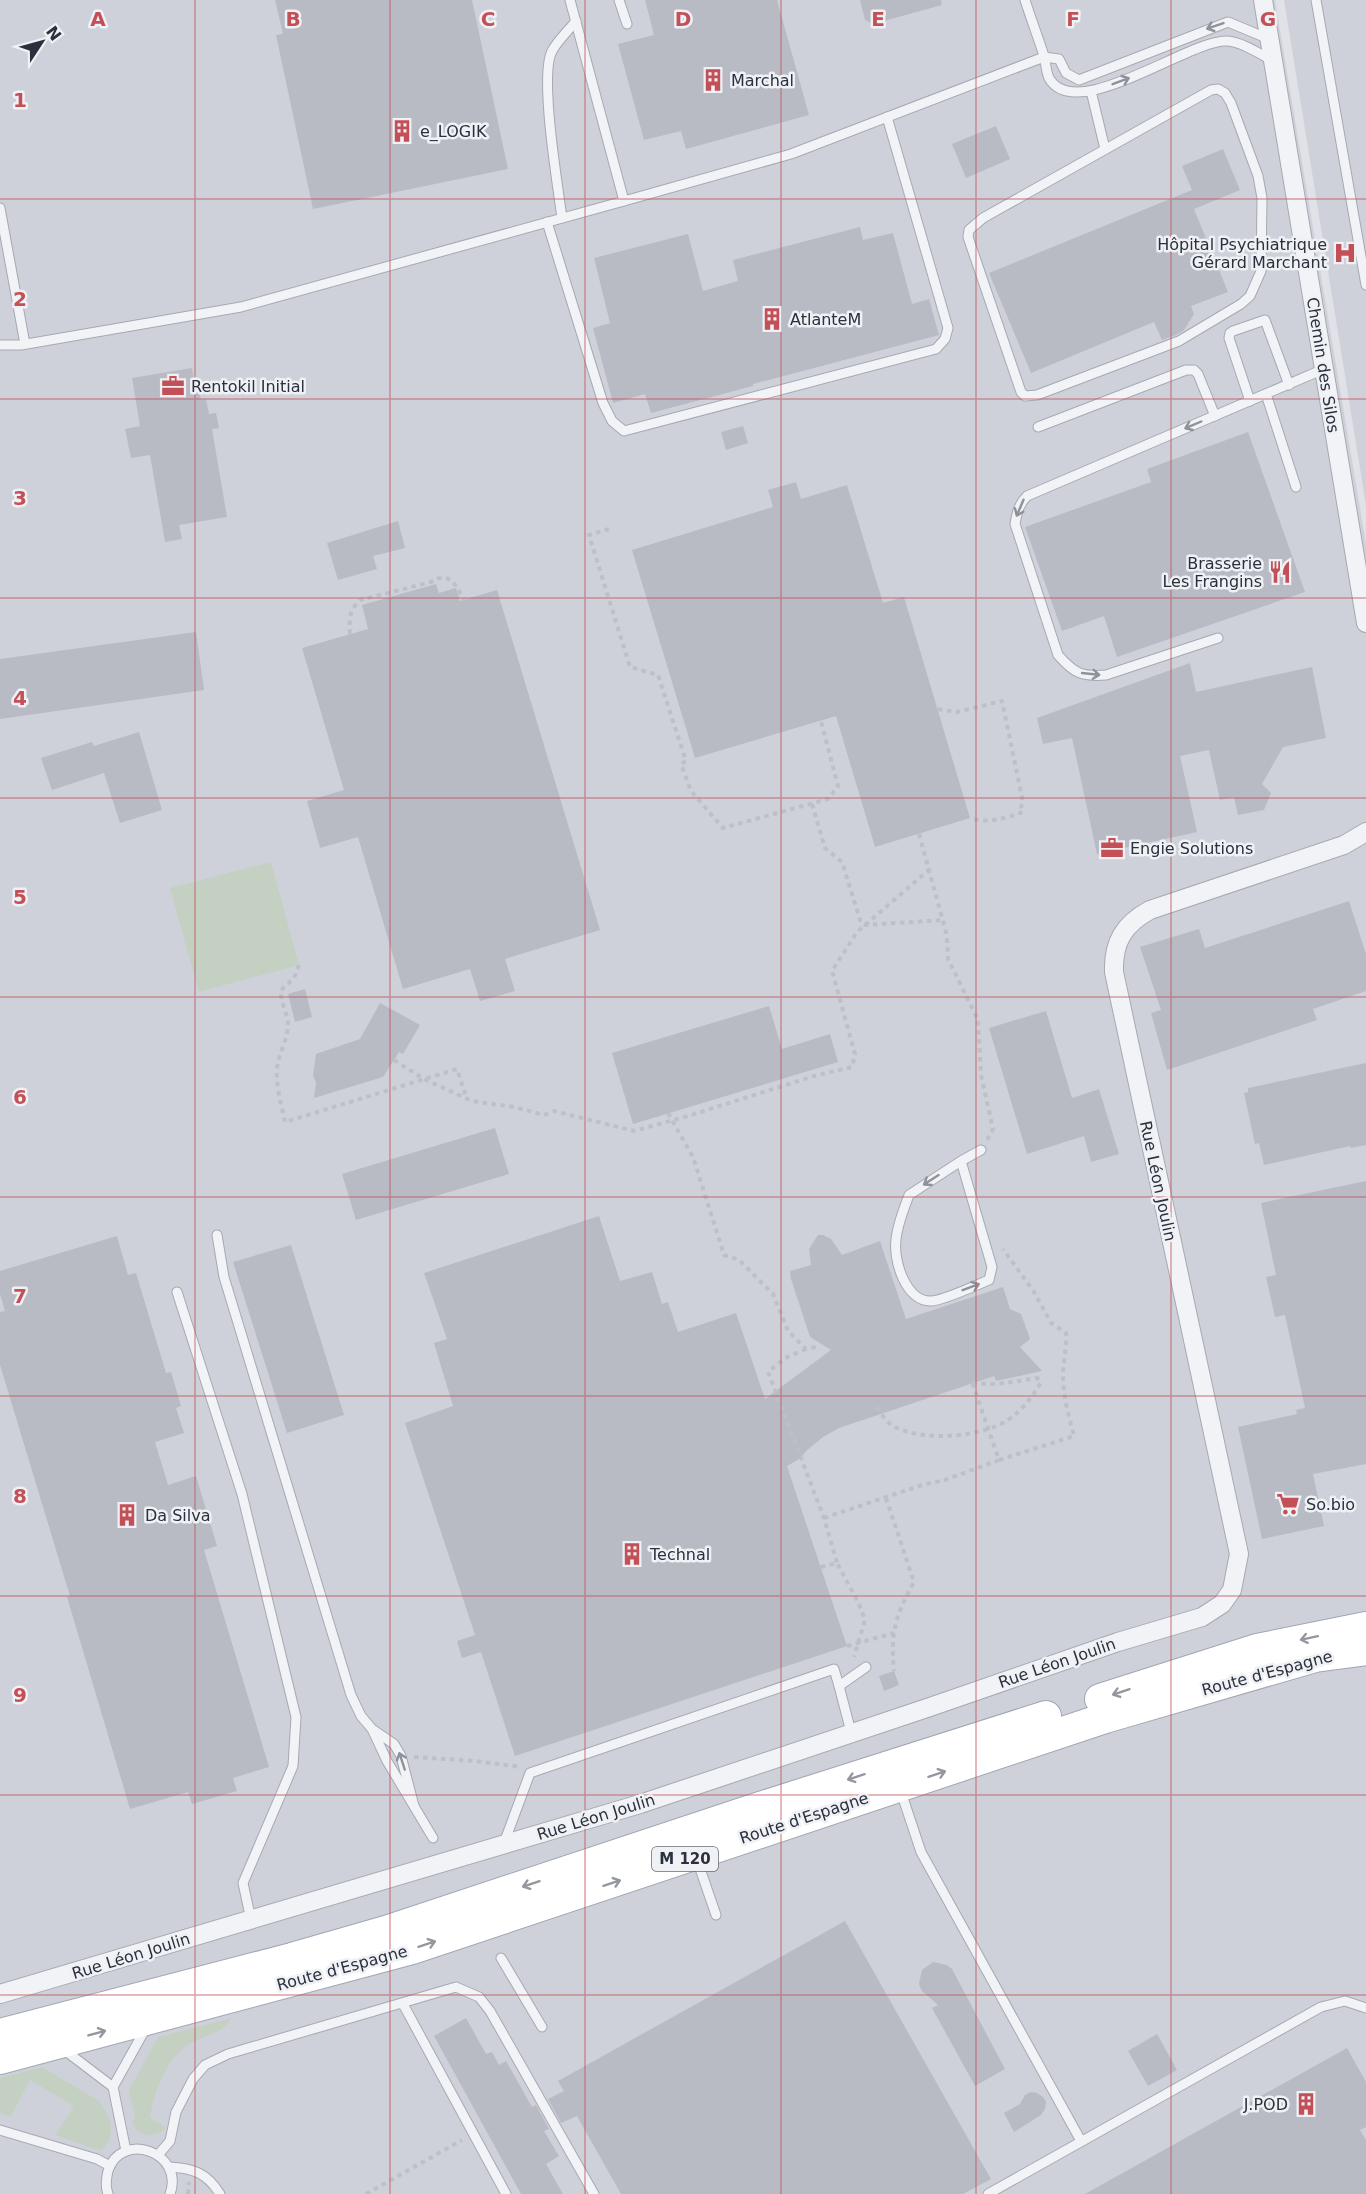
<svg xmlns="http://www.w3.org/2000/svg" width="1366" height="2194" viewBox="0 0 1366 2194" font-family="'DejaVu Sans',sans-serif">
<rect width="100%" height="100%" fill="#e0e2e8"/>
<g fill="#ced1d9">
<path d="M0,0h1275l91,544v1650h-1366z"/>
<path d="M1284,0h82v505z"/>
</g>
<g fill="#c4d1c2">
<path d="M271,862l28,103 -100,27 -29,-104z"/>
<path d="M232,2018c-13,17 -21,15 -39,24 -26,13 -38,48 -43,75l16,11 -7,5 -12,3 -11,-6 -4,-9 3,-4 -6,-27 29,-53z"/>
<path d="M42,2067l57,34c13,17 18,35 2,50l-46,-16 19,-29 -44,-26 -19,36 -11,-3v-35z"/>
</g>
<g fill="#b8bbc4">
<path d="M275,0h197l36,169 -195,40 -37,-174 7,-1z"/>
<path d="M645,0h132l32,115 -123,34 -5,-18 -37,9 -26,-96 36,-9z"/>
<path d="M860,0h81l1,5 -69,19 -8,-4z"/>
<path d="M996,126l14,33 -44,19 -14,-34z"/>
<path d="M1223,149l17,41 -46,19 34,83 -37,14 3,8 -10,16 -8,5 -14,5 -8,-18 -123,51 -42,-100 203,-83 -10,-24z"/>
<path d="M860,227l3,13 30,-7 19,71 17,-5 10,36 -186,49v2l-102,27 -6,-19 -32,9 -20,-75 17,-5 -16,-65 94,-24 15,57 35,-10 -5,-21z"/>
<path d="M192,368l3,18 3,-1 3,15 5,-1 3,15 7,-1 3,15 -7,1 15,88 -48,8 3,14 -17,3 -15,-87 -19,3 -6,-29 15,-3 -8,-48z"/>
<path d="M743,426l5,17 -22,7 -5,-18z"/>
<path d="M1248,432l57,160 -188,65 -13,-41 -42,15 -37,-104 126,-45 -4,-13z"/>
<path d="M796,482l5,17 46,-14 36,118 21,-6 66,221 -95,29 -39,-131 -141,42 -63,-208 141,-43 -5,-17z"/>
<path d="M398,521l7,27 -32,8 4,13 -39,11 -11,-37z"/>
<path d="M436,584l3,9 17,-5 4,13 37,-11 103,340 -95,29 10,32 -35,10 -10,-32 -67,20 -45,-152 -38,11 -13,-47 37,-11 -42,-142 66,-19 -6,-24z"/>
<path d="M196,632l8,58 -204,29v-60z"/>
<path d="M1190,663l6,29 116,-25 14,71 -43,9 -21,37 9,9 -7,17 -26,5 -4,-18 -14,3 -11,-50 -29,6 17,76 -100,22 -25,-116 -29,6 -6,-26z"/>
<path d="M139,732l23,78 -42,13 -16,-50 -52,17 -11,-32 51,-16 2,4z"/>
<path d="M1349,901l17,53v37l-53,18 4,11 -150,50 -16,-57 10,-3 -21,-63 59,-18 6,19z"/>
<path d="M305,989l7,28 -17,5 -7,-28z"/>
<path d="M380,1003l40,22 -17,29 -4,-2 -16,25 -69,21 2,-16 -3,-6 3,-22 44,-15z"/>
<path d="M769,1006l13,43 48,-15 8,28 -205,62 -21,-71z"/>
<path d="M1046,1011l26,87 27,-9 20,65 -28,8 -7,-26 -57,18 -38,-126z"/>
<path d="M1366,1063v82l-15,3 -1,-2 -86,19 -5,-22 -4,1 -11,-51 4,-1v-4z"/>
<path d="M495,1128l14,46 -153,46 -14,-46z"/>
<path d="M1366,1181v283l-53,10 11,52 -62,13 -24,-112 59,-13 -1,-4 9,-2 -20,-93 -10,2 -9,-40 10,-2 -15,-72z"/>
<path d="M599,1216l21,65 32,-9 10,32 6,-2 10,30 58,-19 29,86 66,-49 -21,-13 -19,-58 -1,-8 21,-6 -2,-16 9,-14h5l8,4 11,16 38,-14 26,78 97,-32 7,22 11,5 9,25 -10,8 22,24 -46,10 -2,-5 -155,52 -16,9 -17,14 -5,7 -14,8 60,180 -332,110 -34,-104 -19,6 -5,-17 18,-6 -70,-212 48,-17 -19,-63 13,-4 -23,-66z"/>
<path d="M117,1236l11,39 8,-2 30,100 5,-1 10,34 -5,2 8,25 -29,9 13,43 28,-9 21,70 -13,4 65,217 -36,11 4,13 -45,13 -4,-12 -58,17 -63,-212 3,-1 -70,-231v-53l5,-1 -5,-17v-23z"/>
<path d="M291,1245l53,170 -57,18 -54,-171z"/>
<path d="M894,1671l5,14 -15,6 -5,-15z"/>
<path d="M845,1921l146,258 -28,15h-342l-44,-78 -16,7 -13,-24 16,-8 -6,-10z"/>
<path d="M933,1962l14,3 5,4 53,100 -30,17 -43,-78 6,-3 -16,-14 -3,-7 3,-14z"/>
<path d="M466,2018l20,36 6,-2 7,13 7,-4 26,46 4,-2 13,24 -5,2 15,25 -13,8 17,30h-42l-87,-158z"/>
<path d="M1157,2034l20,36 -29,16 -20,-35z"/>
<path d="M1347,2048l19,34v45l-6,3 6,10v54h-281z"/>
<path d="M1031,2092l6,1 6,4 3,5 -1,7 -4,6 -27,17 -10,-19 16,-9 5,-9z"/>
</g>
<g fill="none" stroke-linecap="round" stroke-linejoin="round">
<g stroke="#a6a9b2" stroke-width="11">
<g id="service">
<path d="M570,0l54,201"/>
<path d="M619,0l8,24"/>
<path d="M1025,0c6,19 13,37 19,56 2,7 2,16 5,22 26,47 141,-39 178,-37 15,1 33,13 46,20"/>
<path d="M1316,0l50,285"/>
<path d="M1218,89l7,4 6,10 27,73 4,22 -1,73 -11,25 -9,8 -62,37 -142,54 -12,1 -4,-4 -53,-155 1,-7 14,-12 228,-128z"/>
<path d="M1091,91l14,58"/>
<path d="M0,208l25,136"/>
<path d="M562,218c-4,-31 -23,-143 -10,-167 6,-11 16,-20 24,-30"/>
<path d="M547,222l56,181 9,18 12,10 312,-82 9,-10 3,-11 -61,-211"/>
<path d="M0,345h21l220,-38 383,-106 167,-47 253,-97 15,2 7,14 13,7 149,-58 41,17"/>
<path d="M1266,394l30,93"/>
<path d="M1250,401l-21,-63 1,-5 3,-2 32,-11 24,65"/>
<path d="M1038,427l148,-57h8l4,4 17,42"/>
<path d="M1218,638l-112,37c-25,2 -32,-2 -48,-20l-43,-131c2,-12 4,-20 12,-28l297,-127"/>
<path d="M961,1161l31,106 -3,13c-15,6 -42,19 -57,21 -26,2 -39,-41 -36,-61 1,-15 8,-31 13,-45l52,-34 20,-11"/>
<path d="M217,1235l7,42 127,418 10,21 11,13 22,15 7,12 13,50"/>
<path d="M177,1292l65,202 54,223 -3,49 -50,117 8,37"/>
<path d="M373,1731l14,30 46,77"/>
<path d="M851,1732l-12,-46 27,-19"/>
<path d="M900,1789l21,63 160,289"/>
<path d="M504,1843l26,-70 304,-104 5,17"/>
<path d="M696,1857l20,58"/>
<path d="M501,1958l41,69"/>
<path d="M403,2004l103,190"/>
<path d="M63,2049l50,38 13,64"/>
<path d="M113,2087l34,-61"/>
<path d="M0,2130l97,29 13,7"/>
<path d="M158,2155l12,-14 6,-29 17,-33 12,-14 23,-11 228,-67 23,10 11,14 104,183"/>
<path d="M169,2167c24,1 38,6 51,27"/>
<path d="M108,2194c-3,-8 -2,-15 0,-23 13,-41 77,-19 62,23"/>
<path d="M988,2194l333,-187 24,-6 21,7"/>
</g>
</g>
<g stroke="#a6a9b2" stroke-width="20">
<g id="minor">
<path d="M1263,0l103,623"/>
<path d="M0,1994l640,-190 290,-97 188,-65 84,-25 20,-13 10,-14 7,-36 -125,-582c-1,-30 10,-48 36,-62l194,-65 22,-13"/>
</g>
</g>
<g stroke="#a0a6b2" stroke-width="32">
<g id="primary">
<path d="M1100,1699l157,-50 109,-22"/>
<path d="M0,2034l292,-76 94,-27 371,-123 289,-92"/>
<path d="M0,2059l412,-110 693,-231 210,-61 51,-7"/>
</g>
</g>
<g stroke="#bec0c6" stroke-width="4" stroke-dasharray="4.5 4.5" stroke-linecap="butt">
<path d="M609,529l-20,6 41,132 28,8 28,86 -5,3 10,27 32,37 105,-29 10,-13 -17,-65"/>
<path d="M350,634c-1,-15 -1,-23 10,-34l71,-18c18,-12 25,3 33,18"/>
<path d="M938,709l19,3 45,-11 21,101 -2,5 2,5c-17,6 -35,12 -53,6"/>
<path d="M812,804l13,44 17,14 18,58 4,5 80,-5"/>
<path d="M919,834l28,102 1,23 30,61 3,55 12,54 -6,11"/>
<path d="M299,965l-5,13 -13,12c-1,14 8,25 7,36 -1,13 -7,24 -10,36 -4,19 3,41 7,60l172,-53 9,28"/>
<path d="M394,1060l30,19 48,22 42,6 30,8 10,-4 80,20 54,-15 126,-40 38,-9 3,-13 -23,-83 25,-39 73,-63"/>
<path d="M668,1113l25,44 31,98 15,5 34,34 15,37 18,18 14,-3"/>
<path d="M806,1349l-21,9 -17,14 56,146 13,45"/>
<path d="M877,1407c5,8 10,16 18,20 29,15 87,10 113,-7 15,-11 24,-22 33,-38l-4,-4c-22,3 -42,9 -64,4"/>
<path d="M999,1460l75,-24c-5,-19 -11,-40 -11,-61 0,-14 4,-28 3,-42l-15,-10 -17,-31 -31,-43"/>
<path d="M886,1498l28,84c-18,32 -24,51 -20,89"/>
<path d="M824,1518l98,-33 23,-5 54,-20 -27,-78"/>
<path d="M821,1567l16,-4 22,41 6,16 -11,37"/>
<path d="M847,1646l47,-13"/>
<path d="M414,1757l61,4 45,6"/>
<path d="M188,2194l1,-12"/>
<path d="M366,2194l96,-54"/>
</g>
<use href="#service" stroke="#f2f3f6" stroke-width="9"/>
<use href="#minor" stroke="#f2f3f6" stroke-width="18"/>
<use href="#primary" stroke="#fff" stroke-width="30"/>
</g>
<defs><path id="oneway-shaft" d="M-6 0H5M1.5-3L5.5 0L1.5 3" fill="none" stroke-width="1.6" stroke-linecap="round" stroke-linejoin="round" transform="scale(1.5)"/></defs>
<g stroke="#8e929a">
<use href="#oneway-shaft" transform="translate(1215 26) rotate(161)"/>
<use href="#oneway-shaft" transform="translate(1121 81) rotate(-21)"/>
<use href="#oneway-shaft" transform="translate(1193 425) rotate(157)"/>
<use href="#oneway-shaft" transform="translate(1020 508) rotate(113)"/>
<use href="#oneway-shaft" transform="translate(1091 674) rotate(6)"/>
<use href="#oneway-shaft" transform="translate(931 1180) rotate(147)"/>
<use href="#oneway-shaft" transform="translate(971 1287) rotate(-21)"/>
<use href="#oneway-shaft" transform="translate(402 1761) rotate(-108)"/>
</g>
<g stroke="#94989e">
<use href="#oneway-shaft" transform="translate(1309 1638) rotate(168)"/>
<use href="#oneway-shaft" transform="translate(1121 1692) rotate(162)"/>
<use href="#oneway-shaft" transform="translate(937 1774) rotate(-18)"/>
<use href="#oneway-shaft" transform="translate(856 1777) rotate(162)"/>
<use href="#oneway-shaft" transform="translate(612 1883) rotate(-18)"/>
<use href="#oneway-shaft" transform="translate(531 1884) rotate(162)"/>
<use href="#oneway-shaft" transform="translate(427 1944) rotate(-18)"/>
<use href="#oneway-shaft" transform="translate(97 2033) rotate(-15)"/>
</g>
<path fill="none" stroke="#c34f57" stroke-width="1.5" stroke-opacity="0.55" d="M195,0v2194M390,0v2194M585,0v2194M781,0v2194M976,0v2194M1171,0v2194M0,199h1366M0,399h1366M0,598h1366M0,798h1366M0,997h1366M0,1197h1366M0,1396h1366M0,1596h1366M0,1795h1366M0,1995h1366"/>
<defs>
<g id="building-bare" transform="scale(1.8)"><path d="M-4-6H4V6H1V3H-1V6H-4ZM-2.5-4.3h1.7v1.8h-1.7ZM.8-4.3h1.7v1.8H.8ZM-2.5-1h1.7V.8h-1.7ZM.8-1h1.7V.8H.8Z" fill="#c34f57" stroke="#eff1f5" stroke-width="2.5" paint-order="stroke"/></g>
<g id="hospital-bare" transform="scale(1.8)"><path d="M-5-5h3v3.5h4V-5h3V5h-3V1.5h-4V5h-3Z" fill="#c34f57" stroke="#eff1f5" stroke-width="2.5" paint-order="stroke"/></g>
<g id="office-bare" transform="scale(1.8)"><path d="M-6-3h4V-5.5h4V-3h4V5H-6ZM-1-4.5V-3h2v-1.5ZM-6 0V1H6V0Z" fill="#c34f57" stroke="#eff1f5" stroke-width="2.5" paint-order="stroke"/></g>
<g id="restaurant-bare" transform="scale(1.8)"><path d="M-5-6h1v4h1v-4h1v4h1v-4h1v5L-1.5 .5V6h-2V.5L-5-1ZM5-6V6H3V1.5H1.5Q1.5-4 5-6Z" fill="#c34f57" stroke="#eff1f5" stroke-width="2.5" paint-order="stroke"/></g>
<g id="supermarket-bare" transform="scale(1.8)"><path d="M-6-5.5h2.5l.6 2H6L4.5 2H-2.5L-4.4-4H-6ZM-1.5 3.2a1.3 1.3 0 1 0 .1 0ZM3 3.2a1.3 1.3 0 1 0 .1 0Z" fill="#c34f57" stroke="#eff1f5" stroke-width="2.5" paint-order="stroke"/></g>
</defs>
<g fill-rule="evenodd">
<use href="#building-bare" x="713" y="80"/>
<use href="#building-bare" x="402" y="131"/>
<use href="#hospital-bare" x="1345" y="253"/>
<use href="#building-bare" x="772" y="319"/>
<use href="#office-bare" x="173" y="386"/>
<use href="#restaurant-bare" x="1280" y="572"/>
<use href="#office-bare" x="1112" y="848"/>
<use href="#supermarket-bare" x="1288" y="1504"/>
<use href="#building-bare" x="127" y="1515"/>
<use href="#building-bare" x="632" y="1554"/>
<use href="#building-bare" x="1306" y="2104"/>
</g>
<g text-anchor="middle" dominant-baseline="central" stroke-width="5" stroke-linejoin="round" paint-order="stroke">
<rect fill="#eff1f5" stroke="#656a75" stroke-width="1.5" x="652" y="1847" width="66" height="24" rx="4.5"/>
<g font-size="15" font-weight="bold" fill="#2a303e">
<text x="685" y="1859">M 120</text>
</g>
<g font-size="16" fill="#2a303e" stroke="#eff1f5" text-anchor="start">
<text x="731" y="80">Marchal</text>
<text x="420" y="131">e_LOGIK</text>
<text x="1327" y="244" text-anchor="end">Hôpital Psychiatrique<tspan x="1327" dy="18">Gérard Marchant</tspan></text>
<text x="790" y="319">AtlanteM</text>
<text x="191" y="386">Rentokil Initial</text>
<text x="1262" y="563" text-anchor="end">Brasserie<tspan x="1262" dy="18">Les Frangins</tspan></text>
<text x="1130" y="848">Engie Solutions</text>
<text x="1306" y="1504">So.bio</text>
<text x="145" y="1515">Da Silva</text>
<text x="650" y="1554">Technal</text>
<text x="1288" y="2104" text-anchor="end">J.POD</text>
</g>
<g font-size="16" fill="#2a303e" stroke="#eff1f5">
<text transform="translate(1323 365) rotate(81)">Chemin des Silos</text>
<text transform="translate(1158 1181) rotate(78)">Rue Léon Joulin</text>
<text transform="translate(1057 1663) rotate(-19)">Rue Léon Joulin</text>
<text transform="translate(1267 1673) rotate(-15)">Route d'Espagne</text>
<text transform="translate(596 1817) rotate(-17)">Rue Léon Joulin</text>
<text transform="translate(804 1818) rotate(-18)">Route d'Espagne</text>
<text transform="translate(131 1956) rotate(-17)">Rue Léon Joulin</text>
<text transform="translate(342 1968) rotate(-15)">Route d'Espagne</text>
</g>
</g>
<g font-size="20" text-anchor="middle" font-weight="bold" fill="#c34f57" stroke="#eff1f5" stroke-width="5" stroke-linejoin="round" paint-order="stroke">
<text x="98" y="26">A</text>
<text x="293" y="26">B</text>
<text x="488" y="26">C</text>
<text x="683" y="26">D</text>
<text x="878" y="26">E</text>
<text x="1073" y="26">F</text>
<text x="1268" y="26">G</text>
<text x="20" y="107">1</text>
<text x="20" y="306">2</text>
<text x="20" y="505">3</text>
<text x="20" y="705">4</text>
<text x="20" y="904">5</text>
<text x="20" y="1104">6</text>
<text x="20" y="1303">7</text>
<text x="20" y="1503">8</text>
<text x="20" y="1702">9</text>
</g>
<g transform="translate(42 42) rotate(54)" stroke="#eff1f5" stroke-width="4.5" paint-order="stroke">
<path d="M0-4.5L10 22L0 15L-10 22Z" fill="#2a303e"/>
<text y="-9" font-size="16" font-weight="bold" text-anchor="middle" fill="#2a303e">N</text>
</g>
</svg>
